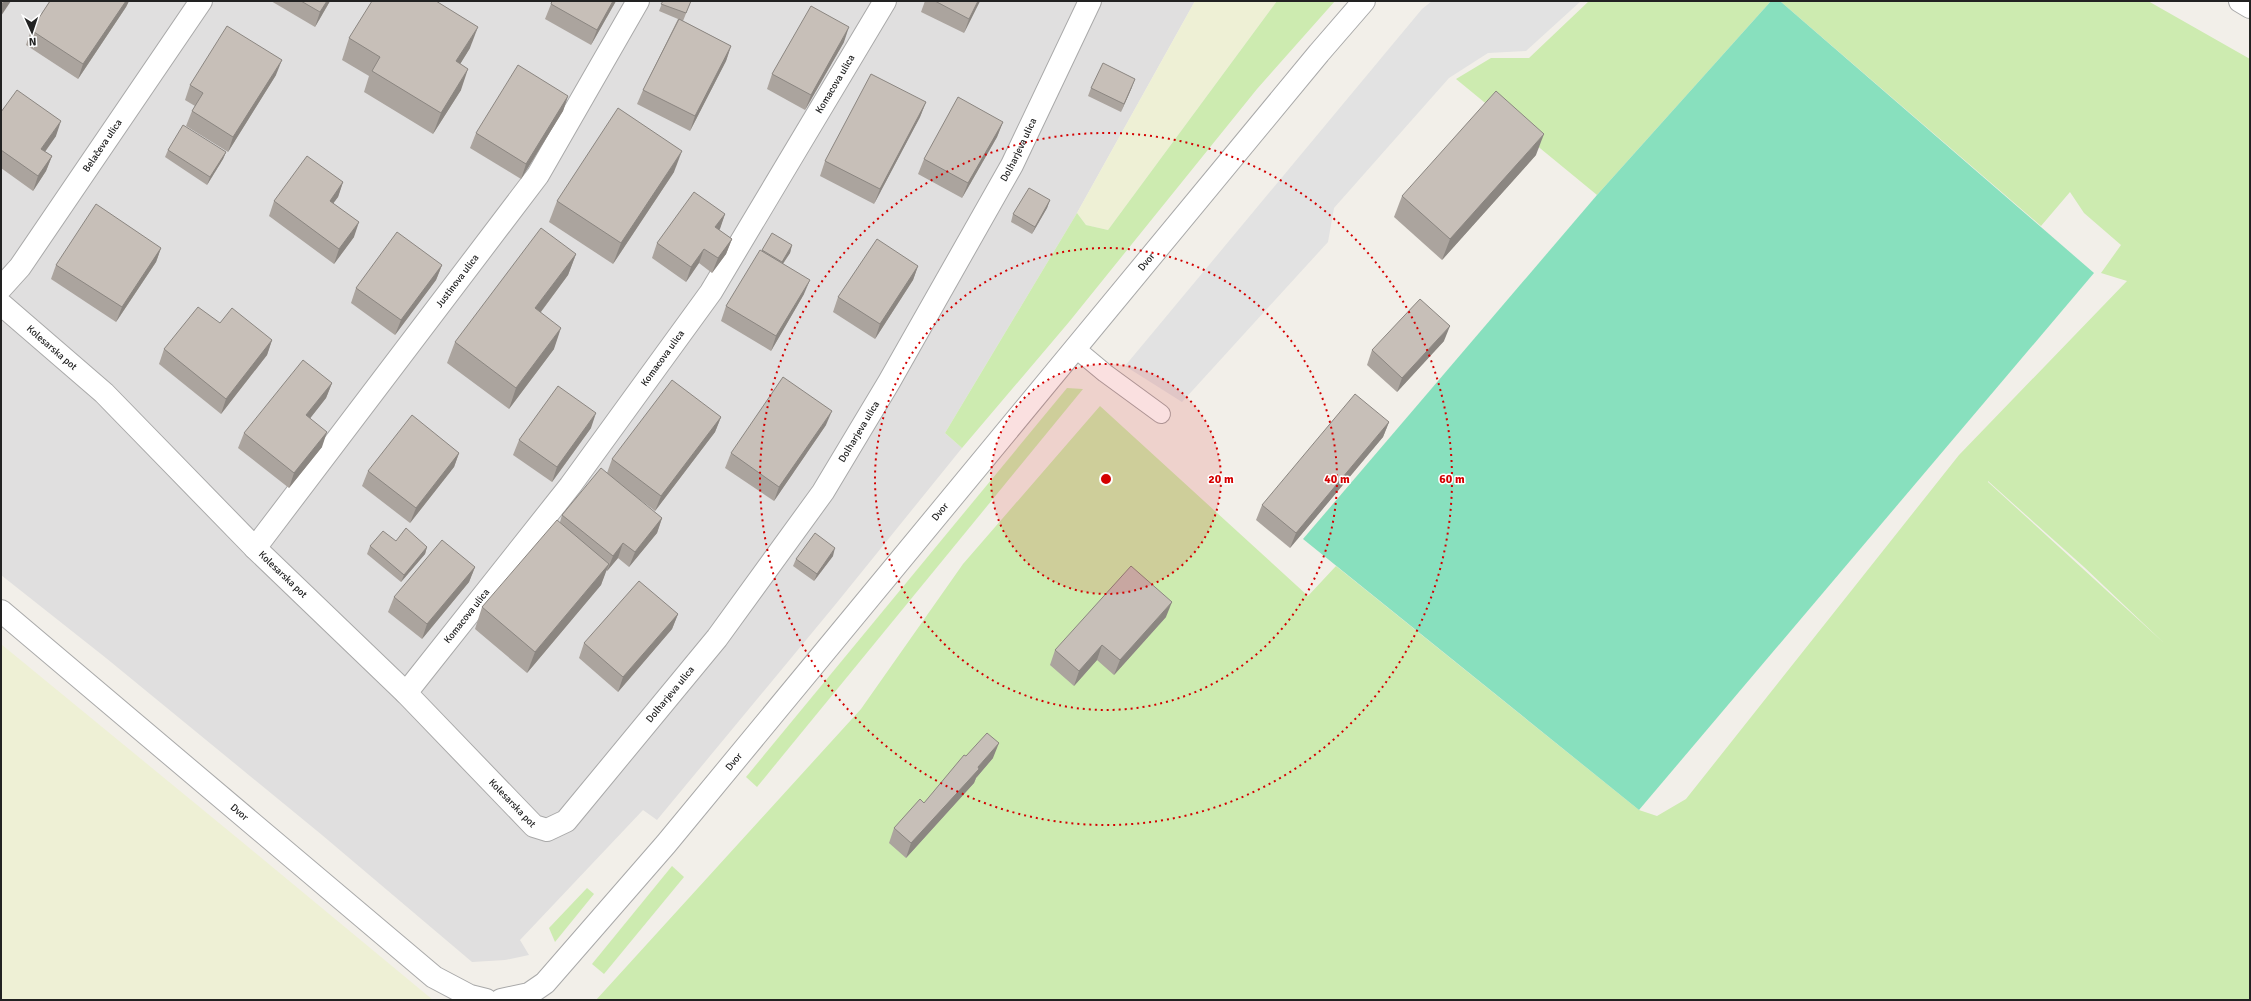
<svg xmlns="http://www.w3.org/2000/svg" width="2251" height="1001" viewBox="0 0 2251 1001" font-family="Signika,sans-serif">
<rect width="100%" height="100%" fill="#f2efe9"/>
<path fill="#e0dfdf" d="M1,1h1194l-118,212 -132,220 17,15 -127,157 -178,215 -14,-10 -123,130 9,15 -24,5 -33,2 -150,-127 -216,-177 -105,-83z"/>
<g fill="#eef0d5">
<path d="M1195,1h82l-169,229 -22,-5 -9,-12z"/>
<path d="M1,644l240,197 192,159h-432z"/>
</g>
<g fill="#cdebb0" fill-rule="evenodd">
<path d="M1277,1h58l-78,88 -188,233 -107,126 -17,-15 132,-220 9,12 22,5z"/>
<path d="M1589,1h182l-174,194 -141,-116 35,-21h38z"/>
<path d="M1780,1h368l102,58v941h-1654l265,-291 102,-145 137,-158 208,190 28,-30 303,244 18,6 29,-17 273,-344 168,-174 -26,-8 20,-28 -37,-32 -14,-21 -29,34zM1988,481l96,86 80,76 -176,-161z"/>
<path d="M1067,388l16,1 -326,398 -11,-10z"/>
<path d="M672,866l12,11 -80,97 -12,-10z"/>
<path d="M587,888l7,6 -39,48 -6,-14z"/>
</g>
<path fill="#88e0be" d="M1771,1h9l314,272 -455,537 -336,-271 294,-344z"/>
<path fill="#e2e2e2" d="M1432,1h149l-55,50 -38,2 -39,25 -115,130 -6,34 -146,160 -57,-36 297,-357z"/>
<g fill="none" stroke-linecap="round" stroke-linejoin="round">
<g stroke="#a9a9a9" stroke-width="20">
<path id="service" d="M1075,348l30,25 56,41"/>
</g>
<g stroke="#a9a9a9" stroke-width="24">
<g id="minor">
<path id="s1" d="M1,288l19,-21 181,-266"/>
<path id="s2" d="M1,304l103,89 151,155 151,145 128,133 13,4 19,-9 151,-183 106,-146 66,-110 123,-217 78,-164"/>
<path id="s3" d="M255,548l283,-373 100,-174"/>
<path id="s4" d="M406,693l164,-207 141,-194 174,-291"/>
</g>
</g>
<g stroke="#a9a9a9" stroke-width="24">
<g id="tertiary">
<path d="M2240,1l10,6"/>
<path id="s5" d="M1,611l433,366 36,19 16,4"/>
<path id="s6" d="M501,1000l28,-6 16,-11 121,-139 653,-791 45,-52"/>
</g>
</g>
<use href="#service" stroke="#fff" stroke-width="18"/>
<use href="#minor" stroke="#fff" stroke-width="22"/>
<use href="#tertiary" stroke="#fff" stroke-width="22"/>
</g>
<g fill="#aba49e">
<path d="M50,1h79l-3,6 -48,72 -52,-34 5,-15z"/>
<path d="M271,1h59l-15,26z"/>
<path d="M616,1l-25,44 -46,-26 6,-15z"/>
<path d="M663,1h28l-8,20 48,25 -5,15 -36,70 -53,-27 6,-14 35,-71 -19,-8z"/>
<path d="M925,1h55l-16,32 -43,-21z"/>
<path d="M349,38l121,10 -10,16 1,26 -28,44 -69,-42 5,-16 -27,-16z"/>
<path d="M844,42l-39,68 -38,-21 5,-15z"/>
<path d="M276,75l-48,77 -42,-26 6,-15 3,-5 -10,-6 5,-15z"/>
<path d="M1132,87l-11,25 -33,-16 3,-8z"/>
<path d="M568,96l-5,15 -42,68 -51,-31 6,-15z"/>
<path d="M926,102l-6,15 -46,87 -54,-28 5,-15z"/>
<path d="M1,112l55,24 -11,16 7,4 -6,15 -13,20 -32,-23z"/>
<path d="M1003,122l-6,15 -35,61 -44,-24 6,-15z"/>
<path d="M168,150l58,2 -3,7 -16,26 -42,-28z"/>
<path d="M1536,155l-94,105 -48,-43 8,-21z"/>
<path d="M674,172l-61,92 -64,-42 8,-21z"/>
<path d="M343,182l-5,15 -5,6 21,34 -20,27 -65,-48 5,-15z"/>
<path d="M1050,200l-3,8 -15,26 -21,-12 2,-8z"/>
<path d="M725,214l-6,16 13,9 -6,15 -14,19 -13,-10 -13,19 -34,-24 5,-15z"/>
<path d="M792,245l-2,8 -7,11 21,30 -33,57 -50,-30 5,-15 36,-56z"/>
<path d="M161,248l-5,14 -40,60 -65,-43 5,-14z"/>
<path d="M576,254l-8,21 -27,37 13,37 -45,60 -62,-46 8,-21z"/>
<path d="M442,265l-6,15 -41,55 -44,-32 5,-15z"/>
<path d="M918,266l-5,14 -38,59 -42,-27 5,-15z"/>
<path d="M272,340l-5,15 -46,59 -62,-50 5,-15z"/>
<path d="M1444,341l-47,51 -30,-27 5,-15z"/>
<path d="M332,383l-6,15 -16,20 12,29 -33,41 -51,-40 6,-15z"/>
<path d="M721,417l-6,15 -60,79 -28,-21 35,28 -5,15 -28,34 -11,-9 -11,13 -1,-1 -5,15 -74,88 -52,-44 7,-22 78,-85 2,-7 45,-42 5,-14z"/>
<path d="M1389,422l-6,15 -93,111 -34,-28 6,-15z"/>
<path d="M826,425l-52,76 -49,-33 6,-15z"/>
<path d="M591,428l-39,54 -39,-27 6,-15z"/>
<path d="M459,453l-5,14 -44,56 -48,-37 6,-15z"/>
<path d="M396,541l31,6 -2,7 -24,28 -34,-28 3,-8z"/>
<path d="M833,556l-19,25 -21,-15 3,-7z"/>
<path d="M475,567l-6,15 -47,57 -34,-27 6,-15z"/>
<path d="M678,614l-6,15 -54,63 -39,-34 5,-15z"/>
<path d="M1166,617l-52,58 -17,-15 -23,26 -24,-21 5,-15z"/>
<path d="M966,756l27,2 -17,20 -2,5 -68,75 -17,-15 5,-15 30,-25z"/>
</g>
<g fill="#8b8681">
<path d="M4,1h7l-10,15v-10z"/>
<path d="M126,1h3l-3,6 -48,72 5,-15z"/>
<path d="M327,1h3l-15,26 5,-15z"/>
<path d="M613,1h3l-25,44 6,-15z"/>
<path d="M978,1h2l-16,32 5,-14z"/>
<path d="M478,27l-8,21 -21,34 7,-21z"/>
<path d="M849,27l-5,15 -39,68 6,-15z"/>
<path d="M731,46l-5,15 -36,70 5,-15z"/>
<path d="M282,60l-6,15 -48,77 5,-15z"/>
<path d="M468,69l-7,21 -28,44 8,-21z"/>
<path d="M1135,79l-3,8 -11,25 3,-8z"/>
<path d="M568,96l-5,15 -42,68 5,-15z"/>
<path d="M926,102l-6,15 -46,87 6,-15z"/>
<path d="M61,121l-5,15 -20,28 5,-15z"/>
<path d="M1003,122l-6,15 -35,61 6,-15z"/>
<path d="M1544,134l-8,21 -94,105 8,-21z"/>
<path d="M682,151l-8,21 -61,92 8,-21z"/>
<path d="M226,152l-3,7 -16,26 3,-8z"/>
<path d="M52,156l-6,15 -13,20 5,-15z"/>
<path d="M343,182l-5,15 -14,19 6,-15z"/>
<path d="M1050,200l-3,8 -15,26 3,-7z"/>
<path d="M725,214l-5,15 -10,13 5,-15z"/>
<path d="M359,222l-5,15 -20,27 5,-15z"/>
<path d="M732,239l-6,15 -14,19 6,-15z"/>
<path d="M792,245l-2,8 -11,16 3,-7z"/>
<path d="M161,248l-5,14 -40,60 6,-15z"/>
<path d="M704,249l-5,14 -13,19 5,-15z"/>
<path d="M576,254l-8,21 -40,54 7,-21z"/>
<path d="M442,265l-6,15 -41,55 6,-15z"/>
<path d="M918,266l-5,14 -38,59 5,-15z"/>
<path d="M810,280l-6,14 -33,57 5,-15z"/>
<path d="M1450,326l-6,15 -47,51 5,-14z"/>
<path d="M561,328l-7,21 -45,60 7,-21z"/>
<path d="M272,340l-5,15 -46,59 5,-15z"/>
<path d="M332,383l-6,15 -25,32 5,-15z"/>
<path d="M832,411l-6,14 -52,76 5,-14z"/>
<path d="M596,413l-5,15 -39,54 5,-15z"/>
<path d="M721,417l-6,15 -60,79 6,-15z"/>
<path d="M1389,422l-6,15 -93,111 6,-15z"/>
<path d="M327,432l-5,15 -33,41 5,-15z"/>
<path d="M459,453l-5,14 -44,56 6,-15z"/>
<path d="M662,518l-5,15 -28,34 6,-15z"/>
<path d="M623,543l-5,15 -11,13 6,-15z"/>
<path d="M427,547l-2,7 -24,28 3,-7z"/>
<path d="M835,548l-2,8 -19,25 3,-7z"/>
<path d="M609,564l-8,21 -74,88 8,-21z"/>
<path d="M475,567l-6,15 -47,57 5,-15z"/>
<path d="M1172,602l-6,15 -52,58 6,-15z"/>
<path d="M678,614l-6,15 -54,63 5,-15z"/>
<path d="M1102,645l-5,15 -23,26 5,-15z"/>
<path d="M999,743l-6,15 -17,20 -2,5 -68,75 5,-15z"/>
</g>
<g fill="#c7bfb8" stroke="#8b8681">
<path d="M1,1h3l-3,5z"/>
<path d="M50,1h76l-43,63 -52,-34z"/>
<path d="M301,1h26l-7,11z"/>
<path d="M372,1h64l42,26 -22,34 12,8 -27,44 -69,-42 8,-14 -31,-19z"/>
<path d="M552,1h61l-16,29 -46,-26z"/>
<path d="M663,1h28l-5,12 -25,-9z"/>
<path d="M935,1h43l-9,18z"/>
<path d="M811,6l38,21 -38,68 -39,-21z"/>
<path d="M679,19l52,27 -36,70 -52,-26z"/>
<path d="M227,26l55,34 -49,77 -41,-26 11,-18 -13,-8z"/>
<path d="M1103,63l32,16 -11,25 -33,-16z"/>
<path d="M518,65l50,31 -42,68 -50,-31z"/>
<path d="M871,74l55,28 -46,87 -55,-28z"/>
<path d="M17,90l44,31 -20,28 11,7 -14,20 -37,-26v-38z"/>
<path d="M1496,91l48,43 -94,105 -48,-43z"/>
<path d="M958,97l45,25 -35,61 -44,-24z"/>
<path d="M618,108l64,43 -61,92 -64,-42z"/>
<path d="M183,125l43,27 -16,25 -42,-27z"/>
<path d="M307,156l36,26 -13,19 29,21 -20,27 -65,-48z"/>
<path d="M1029,188l21,12 -15,27 -22,-13z"/>
<path d="M694,192l31,22 -10,13 17,12 -14,19 -14,-9 -13,18 -34,-24z"/>
<path d="M96,204l65,44 -39,59 -66,-42z"/>
<path d="M541,228l35,26 -41,54 26,20 -45,60 -61,-46z"/>
<path d="M397,232l45,33 -41,55 -45,-32z"/>
<path d="M772,233l20,12 -10,17 -20,-12z"/>
<path d="M877,239l41,27 -38,58 -42,-27z"/>
<path d="M760,250l50,30 -34,56 -50,-30z"/>
<path d="M1420,299l30,27 -48,52 -30,-28z"/>
<path d="M198,307l22,16 12,-15 40,32 -46,59 -62,-50z"/>
<path d="M303,360l29,23 -26,32 21,17 -33,41 -50,-40z"/>
<path d="M783,377l49,34 -53,76 -48,-34z"/>
<path d="M672,380l49,37 -60,79 -49,-37z"/>
<path d="M558,386l38,27 -39,54 -38,-27z"/>
<path d="M1355,394l34,28 -93,111 -34,-28z"/>
<path d="M412,415l47,38 -43,55 -48,-37z"/>
<path d="M601,468l61,50 -27,34 -12,-9 -10,13 -51,-41z"/>
<path d="M557,520l52,44 -74,88 -53,-45z"/>
<path d="M406,528l21,19 -23,28 -34,-29 13,-15 13,10z"/>
<path d="M815,533l20,15 -18,26 -21,-15z"/>
<path d="M442,540l33,27 -48,57 -33,-27z"/>
<path d="M1131,566l41,36 -52,58 -18,-15 -23,26 -24,-21z"/>
<path d="M639,581l39,33 -55,63 -39,-34z"/>
<path d="M987,733l12,10 -21,24 1,2 -68,74 -17,-15 26,-29 4,4 40,-48 2,1z"/>
</g>
<circle cx="1106" cy="479" r="115" fill="#d40000" fill-opacity=".12"/>
<g fill="none" stroke="#d40000" stroke-width="2" stroke-dasharray="2 4">
<circle cx="1106" cy="479" r="115"/>
<circle cx="1106" cy="479" r="231"/>
<circle cx="1106" cy="479" r="346"/>
</g>
<g text-anchor="middle" dominant-baseline="central" stroke-width="3" stroke-linejoin="round" paint-order="stroke">
<g font-size="10" fill="#222" stroke="#fff">
<text stroke="none"><textPath href="#s4" startOffset="746">Komacova ulica</textPath></text>
<text stroke="none"><textPath href="#s1" startOffset="175">Belačeva ulica</textPath></text>
<text stroke="none"><textPath href="#s2" startOffset="1593">Dolharjeva ulica</textPath></text>
<text stroke="none"><textPath href="#s6" startOffset="987">Dvor</textPath></text>
<text stroke="none"><textPath href="#s3" startOffset="335">Justinova ulica</textPath></text>
<text stroke="none"><textPath href="#s2" startOffset="67">Kolesarska pot</textPath></text>
<text stroke="none"><textPath href="#s4" startOffset="422">Komacova ulica</textPath></text>
<text stroke="none"><textPath href="#s2" startOffset="1269">Dolharjeva ulica</textPath></text>
<text stroke="none"><textPath href="#s6" startOffset="663">Dvor</textPath></text>
<text stroke="none"><textPath href="#s2" startOffset="391">Kolesarska pot</textPath></text>
<text stroke="none"><textPath href="#s4" startOffset="98">Komacova ulica</textPath></text>
<text stroke="none"><textPath href="#s2" startOffset="945">Dolharjeva ulica</textPath></text>
<text stroke="none"><textPath href="#s6" startOffset="339">Dvor</textPath></text>
<text stroke="none"><textPath href="#s2" startOffset="715">Kolesarska pot</textPath></text>
<text stroke="none"><textPath href="#s5" startOffset="312">Dvor</textPath></text>
</g>
</g>
<circle cx="1106" cy="479" r="6" fill="#d40000" stroke="#fff" stroke-width="2"/>
<g font-size="12" text-anchor="middle" font-weight="bold" fill="#d40000" stroke="#fff" stroke-width="3" stroke-linejoin="round" paint-order="stroke">
<text x="1221" y="483">20 m</text>
<text x="1337" y="483">40 m</text>
<text x="1452" y="483">60 m</text>
</g>
<rect width="2251" height="1001" fill="none" stroke="#222222" stroke-width="4"/>
<g transform="translate(32 32) rotate(177)" stroke="#ffffff" stroke-width="3" paint-order="stroke">
<path d="M0-3L7 15L0 10L-7 15Z" fill="#222222"/>
<text y="-6" font-size="11" font-weight="bold" text-anchor="middle" fill="#222222">N</text>
</g>
</svg>
